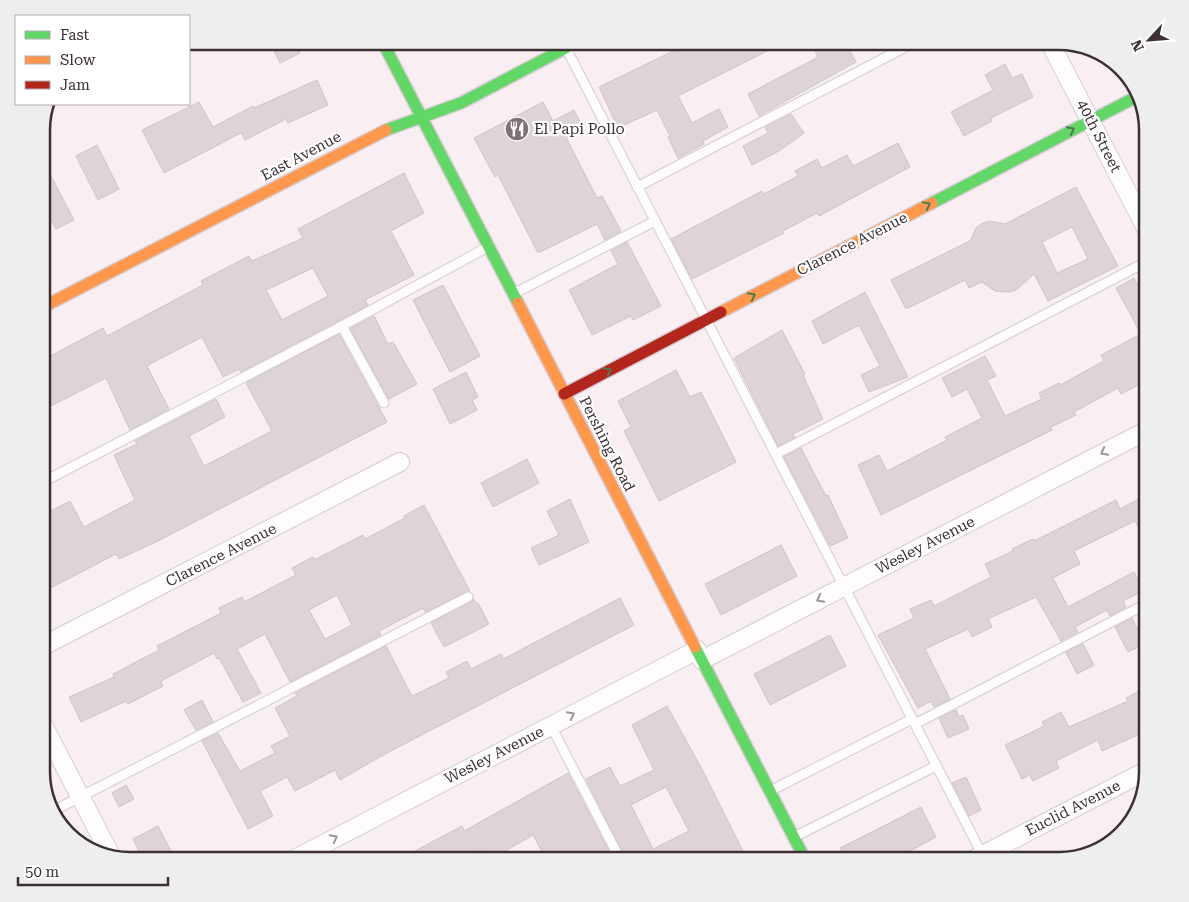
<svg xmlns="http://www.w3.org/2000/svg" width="1189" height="902" viewBox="0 0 1189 902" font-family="'Roboto Serif',serif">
<rect width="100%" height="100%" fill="#f9eef1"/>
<g fill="#ded3d6" stroke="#d0c4c8" fill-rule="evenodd">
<path d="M269,41h25l6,12 -20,10z"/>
<path d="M694,41h93l-109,55 14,27 27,-14 9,18 -25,14 1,3 -26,14 -10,-21 2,-1 -13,-26 -39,18 -19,-41z"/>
<path d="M810,41h35l11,21 -97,54 -11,-22 70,-37z"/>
<path d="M1005,64l7,14 10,-4 11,23 -42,21 1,3 -28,15 -13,-24 42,-22 -8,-15z"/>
<path d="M317,80l11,25 -40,18 -2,-4 -41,21 -4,-7 -77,40 -22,-43 57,-28 14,25 40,-21 1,2z"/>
<path d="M543,102l10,19 21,-11 10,20 -17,9 30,59 5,-2 19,35 -16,9 -8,-16 -59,29 -40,-78 -3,2 -21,-39z"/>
<path d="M791,114l13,19 -25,18 -27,14 -9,-19 25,-13 -3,-6z"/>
<path d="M898,143l12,24 -91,49 -2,-3 -34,18 1,2 -92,46 -21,-40 91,-48 2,3 34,-18 -3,-5 22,-12 5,9 25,-13 6,11z"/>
<path d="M97,145l22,44 -21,11 -22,-44z"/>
<path d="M41,157l33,63 -18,9 -15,-28z"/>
<path d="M404,173l20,40 -33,18 23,44 -49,25 3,5 -127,67 -2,-3 -16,8 -21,-40 -50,26 -5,3 22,43 -39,21 -24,-52 -65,33v-50l62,-33 4,8 96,-51 -2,-4 48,-25 3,5 51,-23 -5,-9zM313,268l15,28 -46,24 -16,-30z"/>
<path d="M1076,187l42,79 -70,35 -14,-27 -18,16 -7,2 -14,-1 -13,-9 -13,6 -4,-8 -59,29 -15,-29 79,-39 6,-13 5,-4 8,-3 16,3zM1072,227l16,32 -31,14 -15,-31z"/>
<path d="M627,242l34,64 -28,14 -2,-4 -39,19 -23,-45 49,-26 -7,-13z"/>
<path d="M1134,278l14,27v75l-27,14 -3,-6 -44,24 2,3 -25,12 1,3 -171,85 -23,-50 21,-10 8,16 60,-31 -2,-3 37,-19 -15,-29 -15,8 -10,-19 43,-22 11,20 -9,4 18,36 37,-17 -3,-6 20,-10 1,2 44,-24 -3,-6 40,-21 -25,-46z"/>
<path d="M443,285l37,71 -30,16 -37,-72z"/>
<path d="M865,292l43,85 -39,15 -8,-17 19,-9 -21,-41 -36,19 -11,-23z"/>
<path d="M374,316l14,28 5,-2 24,42 -28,15 -39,-70z"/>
<path d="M782,330l23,44 -2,1 20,44 -30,15 2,3 -17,9 -44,-88z"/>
<path d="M339,334l48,88 -229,119 -39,18 -3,-5 -75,39v-77l29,-15 14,26 51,-27 -21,-45 23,-11 -2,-3 81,-42 9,18 -36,19 15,30 68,-35 -26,-48z"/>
<path d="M676,370l14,27 11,-5 35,70 -77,39 -35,-70 7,-4 -13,-26z"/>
<path d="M466,372l12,25 -6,3 5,10 -27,14 -17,-35z"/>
<path d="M801,448l25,48 2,-1 20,43 -18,8 -46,-89z"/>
<path d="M527,459l12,24 -46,24 -12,-24z"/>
<path d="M1148,494v52l-13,-25 -61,30 6,13 -27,14 15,29 66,-35 9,19 -20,10 3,6 -16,9 -3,-6 -32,17 3,5 -17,9 -25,-44 -48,22 4,8 -20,10 -4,-8 -43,20 25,50 -16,8 -3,-6 -13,7 -40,-73 36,-17 -4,-9 21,-9 3,6 57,-29 -6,-13 28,-13 -1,-2 21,-10 1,2 82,-41 4,9z"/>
<path d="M570,499l19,43 -50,23 -8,-17 28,-13 -12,-24z"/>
<path d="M424,505l46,86 -45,21 -2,-4 -44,23 2,4 -91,47 -25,-48 -28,15 24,44 -18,9 -24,-44 -2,1 -3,-6 -53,28 2,5 -35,18 -2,-3 -45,21 -12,-25 45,-20 -1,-3 46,-24 -2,-4 64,-33 -2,-5 23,-11 2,5 52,-27 -4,-7 21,-11 1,3 49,-25 2,4 40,-21 -1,-2zM337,595l15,30 -27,14 -16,-29z"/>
<path d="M781,545l16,31 -76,39 -16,-31z"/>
<path d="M620,598l14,27 -249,129 -45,26 -5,-10 -40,21 -8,-14 -27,14 13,25 -25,13 -46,-88 16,-8 22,38 35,-18 -4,-7 19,-10 -15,-28 22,-12 -2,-3 91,-47 26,50 37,-18 -3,-6 21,-11 4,8 30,-15 2,5z"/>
<path d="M474,599l2,5 2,-1 11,21 -45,23 -13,-24z"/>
<path d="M1132,618l13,26 -17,8 -13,-25z"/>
<path d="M830,635l16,31 -76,39 -16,-31z"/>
<path d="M1083,644l11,21 -17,9 -11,-22z"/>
<path d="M1148,686v37l-11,5 3,6 -38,17 -4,-11 -42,21 3,7 -26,13 -3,-6 -8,4 -17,-34 39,-19 -2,-4 19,-10 8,15 59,-26 -2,-3z"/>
<path d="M202,700l11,22 -17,8 -12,-20z"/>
<path d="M667,706l35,63 46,92h-121l-41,-82 24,-12 10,19 34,-16 -22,-45zM666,787l23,44 -36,18 -22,-44z"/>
<path d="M956,710l3,7 4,-2 6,14 -21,9 -9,-20z"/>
<path d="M568,773l46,88h-67l-14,-26 -45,26h-2l-6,-12 -21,12h-63l66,-35 2,5z"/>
<path d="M966,777l15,33 -12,6 -17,-33z"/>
<path d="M126,785l8,14 -15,8 -7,-14z"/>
<path d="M921,807l15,30 -44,24h-45l-7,-13z"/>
<path d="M158,826l18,35h-32l-11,-22z"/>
</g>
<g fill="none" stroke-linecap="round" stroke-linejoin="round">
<g stroke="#d6cbce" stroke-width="11">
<g id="lane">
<path d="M567,50l416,806"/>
<path d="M637,187l280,-146"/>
<path d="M513,294l142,-73"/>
<path d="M342,326l42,77"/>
<path d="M776,454l372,-193"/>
<path d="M41,483l301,-157 144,-78"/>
<path d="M915,724l233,-121"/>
<path d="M551,726l70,135"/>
<path d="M772,790l140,-71"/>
<path d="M51,812l417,-215"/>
<path d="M796,836l140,-70"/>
</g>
</g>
<g stroke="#d6cbce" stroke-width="20">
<g id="street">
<path d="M1049,41l99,191"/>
<path d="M41,647l359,-185"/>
<path d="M702,660l446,-230"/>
<path d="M41,721l69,133"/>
<path d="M291,861l406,-211"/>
<path d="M971,861l177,-91"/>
</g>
</g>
<g stroke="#d6cbce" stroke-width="14">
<g id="fast">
<path d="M382,41l136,262"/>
<path d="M386,130l75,-27 118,-62"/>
<path d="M932,203l208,-108"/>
<path d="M695,647l111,214"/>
</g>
</g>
<g stroke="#d6cbce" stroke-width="14">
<g id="slow">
<path d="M518,303l177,344"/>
<path d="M41,308l345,-178"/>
<path d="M721,312l211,-109"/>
</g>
</g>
<g stroke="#d6cbce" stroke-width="14">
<path id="jam" d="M564,394l157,-82"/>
</g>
<use href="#lane" stroke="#fefcfd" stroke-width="9"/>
<use href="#street" stroke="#fefcfd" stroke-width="18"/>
<use href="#fast" stroke="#63d668" stroke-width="11"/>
<use href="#slow" stroke="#ff974d" stroke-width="11"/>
<use href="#jam" stroke="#b3261e" stroke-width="11"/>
</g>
<defs><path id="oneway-chevron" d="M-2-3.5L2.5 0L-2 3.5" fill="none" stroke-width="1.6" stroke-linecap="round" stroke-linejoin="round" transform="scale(1.25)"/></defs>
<g stroke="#4e7b4b">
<use href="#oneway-chevron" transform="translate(1071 130) rotate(-28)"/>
<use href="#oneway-chevron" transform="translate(927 205) rotate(-27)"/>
<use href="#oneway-chevron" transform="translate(752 296) rotate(-27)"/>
<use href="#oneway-chevron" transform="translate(608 371) rotate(-27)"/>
</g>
<g stroke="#9e9698">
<use href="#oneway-chevron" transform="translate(1104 452) rotate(153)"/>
<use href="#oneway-chevron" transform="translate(820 599) rotate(153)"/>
<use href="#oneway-chevron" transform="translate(571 715) rotate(-27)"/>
<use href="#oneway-chevron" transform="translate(334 838) rotate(-27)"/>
</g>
<defs>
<g id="restaurant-disc" transform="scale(1.25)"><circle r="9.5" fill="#7f7276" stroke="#fff"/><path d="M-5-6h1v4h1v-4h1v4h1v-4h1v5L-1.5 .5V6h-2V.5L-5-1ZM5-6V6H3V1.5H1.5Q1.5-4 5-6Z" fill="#fff"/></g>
</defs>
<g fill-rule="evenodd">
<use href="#restaurant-disc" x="517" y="129"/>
</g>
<g text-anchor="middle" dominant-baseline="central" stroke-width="4.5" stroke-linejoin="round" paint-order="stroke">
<g font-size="15" fill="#3d3034" stroke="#fff" text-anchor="start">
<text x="534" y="129">El Papi Pollo</text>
</g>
<g font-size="15" fill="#3d3034" stroke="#fff">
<text transform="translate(1099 136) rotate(63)">40th Street</text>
<text transform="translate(301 156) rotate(-28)">East Avenue</text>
<text transform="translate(852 244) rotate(-27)">Clarence Avenue</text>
<text transform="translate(607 444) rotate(63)">Pershing Road</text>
<text transform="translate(925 545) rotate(-27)">Wesley Avenue</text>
<text transform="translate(221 555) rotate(-27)">Clarence Avenue</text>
<text transform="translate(494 755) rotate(-27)">Wesley Avenue</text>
<text transform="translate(1073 808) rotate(-27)">Euclid Avenue</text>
</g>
</g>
<path d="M0 0H1189V902H0ZM130 50H1059A80 80 0 0 1 1139 130V772A80 80 0 0 1 1059 852H130A80 80 0 0 1 50 772V130A80 80 0 0 1 130 50Z" fill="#efeeef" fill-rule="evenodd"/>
<path fill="none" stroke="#3d3034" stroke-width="2.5" d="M130 50H1059A80 80 0 0 1 1139 130V772A80 80 0 0 1 1059 852H130A80 80 0 0 1 50 772V130A80 80 0 0 1 130 50Z"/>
<rect x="15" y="15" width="175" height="90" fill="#ffffff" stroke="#b1acae"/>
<rect x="25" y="31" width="25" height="8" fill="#63d668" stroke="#b1acae"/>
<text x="60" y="40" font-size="15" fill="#3d3034">Fast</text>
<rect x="25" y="56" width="25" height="8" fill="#ff974d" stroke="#b1acae"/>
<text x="60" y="65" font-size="15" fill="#3d3034">Slow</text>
<rect x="25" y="81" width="25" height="8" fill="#b3261e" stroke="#b1acae"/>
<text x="60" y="90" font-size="15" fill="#3d3034">Jam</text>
<g transform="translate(1149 40) rotate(244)" stroke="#ffffff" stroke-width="4" paint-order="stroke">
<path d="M0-4L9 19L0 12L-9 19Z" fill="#3d3034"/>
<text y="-8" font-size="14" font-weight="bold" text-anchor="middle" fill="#3d3034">N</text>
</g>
<path d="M18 877v8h150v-8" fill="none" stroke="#3d3034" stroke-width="2.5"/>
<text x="25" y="877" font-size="15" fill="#3d3034" stroke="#ffffff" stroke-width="4" paint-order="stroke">50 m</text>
</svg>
